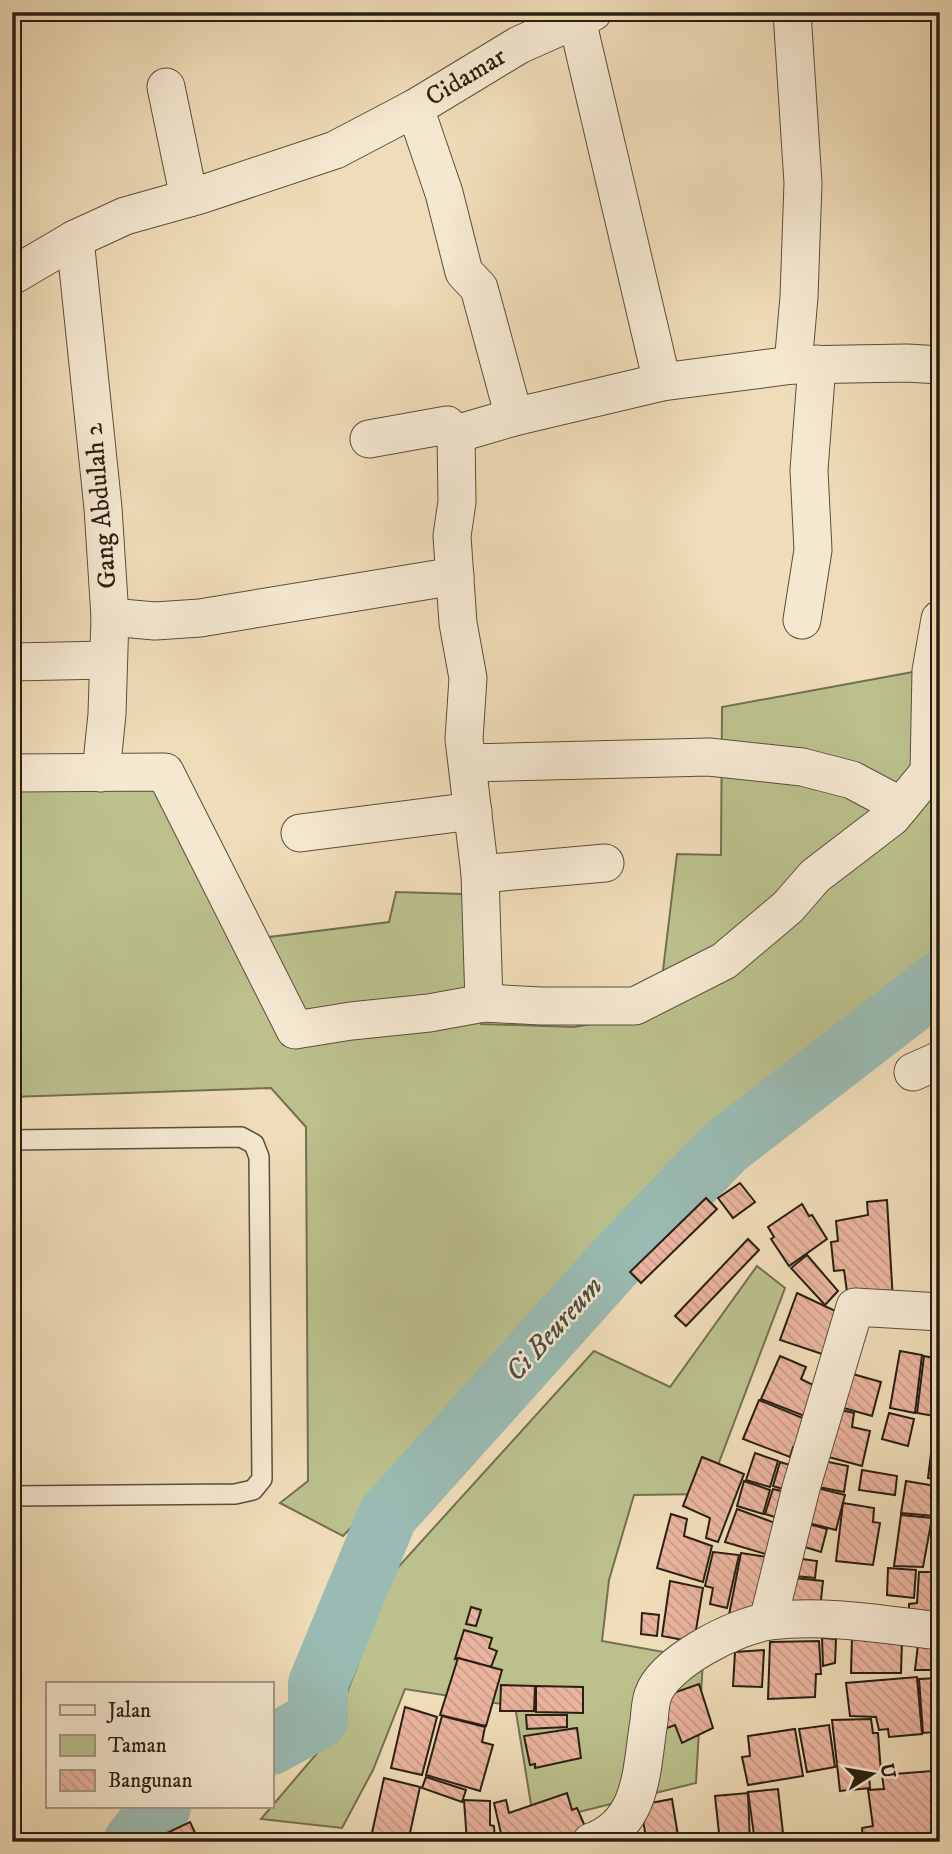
<svg xmlns="http://www.w3.org/2000/svg" width="952" height="1854" viewBox="0 0 952 1854" font-family="'IM FELL DW Pica',serif">
<defs>
<pattern id="building-back-hatch" width="6" height="6" patternUnits="userSpaceOnUse" patternTransform="scale(1.75)"><rect width="6" height="6" fill="#eab49e"/><path d="M-1 5l2 2M0 0l6 6M5-1l2 2" fill="none" stroke="#c99a87"/></pattern>
</defs>
<rect width="100%" height="100%" fill="#efdcb8"/>
<filter id="stains"><feTurbulence type="fractalNoise" baseFrequency=".00286" numOctaves="4"/><feColorMatrix values="0 0 0 0 .2 0 0 0 0 .09 0 0 0 0 .02 0 0 0 .5 -.17"/></filter>
<radialGradient id="worn" r=".72"><stop offset=".6" stop-color="#630" stop-opacity="0"/><stop offset="1" stop-color="#630" stop-opacity=".3"/></radialGradient>
<g fill="#bbc08d" stroke="#727050" stroke-width="2">
<path d="M940,667v284l-266,237 -331,348 -63,-33 28,-22 -2,-354 -35,-39 -259,9v-313l152,-6 73,163 152,-19 7,-30 68,2 6,97 11,33 93,3 84,-15 19,-158 44,1 1,-148z"/>
<path d="M757,1266l28,22 -78,206 -73,1 -25,85 -7,61 101,18 -7,124 -162,40 -19,-117 -110,-17 -32,81 -31,58 -81,-9 69,-81 61,-163 203,-224 76,36z"/>
</g>
<g fill="none" stroke-linecap="round" stroke-linejoin="round">
<g stroke="#9abbb3" stroke-width="60">
<path d="M271,1745l47,-26v-35l70,-169 235,-262 102,-106 215,-166"/>
<path d="M133,1842l28,-35"/>
</g>
</g>
<g fill="url(#building-back-hatch)" stroke="#2a1f13" stroke-width="2">
<path d="M740,1183l15,19 -22,16 -15,-20z"/>
<path d="M706,1198l11,11 -76,74 -11,-11z"/>
<path d="M887,1200l6,101 -44,5 -5,-36 -10,1 -3,-29 7,-1 -2,-20 32,-6 -1,-13z"/>
<path d="M802,1204l7,12 3,-1 15,24 -38,27 -18,-27 3,-2 -6,-10z"/>
<path d="M748,1239l11,11 -73,76 -11,-10z"/>
<path d="M807,1255l31,36 -13,14 -34,-37z"/>
<path d="M797,1293l47,22 -16,41 -48,-16z"/>
<path d="M900,1351l22,4 -7,58 -25,-5z"/>
<path d="M780,1356l26,11 -5,12 16,8 -10,30 -46,-18z"/>
<path d="M924,1356l16,3v58l-23,-4z"/>
<path d="M842,1371l39,11 -9,34 -39,-11z"/>
<path d="M759,1400l51,21 -9,29 -8,-3 -3,10 -47,-18z"/>
<path d="M832,1408l22,5 -2,14 18,4 -8,35 -41,-11z"/>
<path d="M889,1413l25,6 -6,27 -26,-7z"/>
<path d="M933,1437l7,1v41l-12,-1z"/>
<path d="M755,1453l23,8 -8,26 -24,-7z"/>
<path d="M702,1457l42,17 -26,68 -12,-4 4,-20 -27,-12z"/>
<path d="M814,1459l34,7 -4,26 -36,-7z"/>
<path d="M780,1462l23,7 -7,24 -23,-7z"/>
<path d="M862,1470l35,6 -2,19 -36,-5z"/>
<path d="M744,1481l26,9 -7,24 -26,-8z"/>
<path d="M906,1481l30,5 -2,30 -33,-3z"/>
<path d="M805,1485l40,10 -9,35 -39,-10z"/>
<path d="M773,1489l20,5 -8,26 -20,-6z"/>
<path d="M843,1503l31,5 -1,14 7,1 -7,42 -37,-4z"/>
<path d="M737,1509l41,15 -9,31 -44,-13z"/>
<path d="M671,1514l16,5 -3,17 28,10 -9,36 -46,-14z"/>
<path d="M901,1515l31,3 -9,49 -29,-1z"/>
<path d="M801,1522l26,7 -6,23 -26,-8z"/>
<path d="M713,1552l26,3 -12,53 -17,-4 3,-16 -8,-2z"/>
<path d="M741,1553l33,5 -13,65 -33,-3z"/>
<path d="M788,1557l29,4 -2,17 -29,-3z"/>
<path d="M888,1568l28,2 -2,28 -27,-3z"/>
<path d="M919,1572h21v51l-31,-8v-11l8,-1z"/>
<path d="M785,1577l38,4 -4,37 -43,-4z"/>
<path d="M670,1581l33,7 -9,54 -32,-6z"/>
<path d="M471,1607l10,3 -5,16 -10,-2z"/>
<path d="M642,1613l17,2 -2,21 -16,-2z"/>
<path d="M464,1630l28,8 -3,10 8,3 -6,16 -33,-9 -3,1z"/>
<path d="M919,1636l21,2v32h-25z"/>
<path d="M852,1637l50,2 -1,34h-50z"/>
<path d="M822,1638l14,1 -1,24 -12,3z"/>
<path d="M819,1641l2,33h-5l-1,23 -47,2 2,-57z"/>
<path d="M764,1650l-2,37 -29,-1 2,-34z"/>
<path d="M458,1658l44,12 -16,56 -46,-11z"/>
<path d="M917,1677l5,57 -33,3 -1,-8 -9,1 -3,-13 -26,-1 -4,-33z"/>
<path d="M940,1678v57l-5,1 -1,-4 -11,1 -4,-54z"/>
<path d="M699,1684l14,44 -31,15 -7,-18 -8,3 -11,-29z"/>
<path d="M501,1685l34,1 -1,25h-34z"/>
<path d="M536,1686l47,1v26l-47,-1z"/>
<path d="M405,1707l32,10 -15,58 -31,-7z"/>
<path d="M526,1715h41v12l-40,2z"/>
<path d="M442,1716l43,11 -3,15 11,3 -13,46 -54,-16z"/>
<path d="M871,1719l2,14h5l3,40 -12,2 1,13 -30,3 -8,-71z"/>
<path d="M829,1725l6,42 -28,5 -8,-43z"/>
<path d="M577,1728l4,30 -46,10v-4l-5,1 -6,-29z"/>
<path d="M795,1729l8,47 -55,9 -6,-28 8,-1 -2,-20z"/>
<path d="M932,1771l2,6h5l1,6v59h-82l5,-2 -1,-12 11,-2 -5,-36 16,-1 -2,-14z"/>
<path d="M426,1777l40,13 -4,12 -40,-14z"/>
<path d="M384,1778l36,9 -12,55h-38z"/>
<path d="M778,1789l6,53h-29l-7,-50z"/>
<path d="M567,1793l5,17 5,-2 10,23 -30,11h-54l-9,-39 12,-3 3,13z"/>
<path d="M748,1793l2,49h-30l-5,-46z"/>
<path d="M672,1799l7,43h-32l-7,-37z"/>
<path d="M464,1800l26,1v24l4,1 1,16h-28z"/>
<path d="M190,1822l8,17 -3,3h-42l-1,-2z"/>
</g>
<g fill="none" stroke-linecap="round" stroke-linejoin="round">
<g stroke="#5b4e3c" stroke-width="22">
<path id="lane" d="M12,1140l229,-3 13,7 5,13 3,322 -9,11 -18,4 -223,2"/>
</g>
<g stroke="#5b4e3c" stroke-width="39">
<g id="street">
<path d="M792,12l11,171 -4,114 -6,68"/>
<path d="M577,20l85,362"/>
<path d="M166,87l23,111"/>
<path d="M415,108l29,85 20,79 15,16 35,129"/>
<path d="M75,239l28,269 7,109 -3,97 -6,59"/>
<path d="M12,276l63,-37 50,-23 75,-21 135,-45 80,-42 104,-63 74,-33"/>
<path d="M456,434l58,-17 148,-35 131,-17 114,-2 33,2"/>
<path d="M369,439l78,-14 9,9 1,68 -5,34 6,87 10,55 -4,61 16,135 4,129"/>
<path d="M110,617l45,4 45,-3 255,-42"/>
<path d="M802,620l11,-70 -4,-80 8,-106"/>
<path d="M12,662l95,-2"/>
<path d="M468,763l241,-6 93,10 50,13 49,26"/>
<path d="M12,773l153,-1 130,258 56,-9 78,-8 55,-10 57,3h94l89,-45 64,-54 27,-31 77,-59 37,-45 2,-101 9,-52"/>
<path d="M300,833l173,-22"/>
<path d="M480,874l125,-11"/>
<path d="M913,1072l27,-12"/>
<path d="M768,1621l33,-133 54,-181 85,5"/>
<path d="M591,1842c53,-19 50,-73 58,-121 1,-8 1,-18 4,-26 11,-33 84,-70 118,-74 55,-7 114,4 169,10"/>
</g>
</g>
<use href="#lane" stroke="#f5e8d1" stroke-width="19"/>
<use href="#street" stroke="#f5e8d1" stroke-width="37"/>
</g>
<g text-anchor="middle" dominant-baseline="central" stroke-width="5" stroke-linejoin="round" paint-order="stroke">
<g font-size="26" fill="#2a1f13" stroke="#f5e8d1">
<text transform="translate(466 77) rotate(-31)">Cidamar</text>
<text transform="translate(101 506) rotate(-95)">Gang Abdulah 2</text>
</g>
<g font-size="28" font-style="italic" fill="#4c4e43" stroke="#f5e8d1">
<text transform="translate(554 1329) rotate(-48)">Ci Beureum</text>
</g>
</g>
<rect width="952" height="1854" fill="none" stroke="#efdcb8" stroke-width="42"/>
<rect x="14" y="14" width="924" height="1826" fill="none" stroke="#2a1f13" stroke-width="3.5"/>
<rect x="21" y="21" width="910" height="1812" fill="none" stroke="#2a1f13" stroke-width="2"/>
<rect x="46" y="1682" width="228" height="126" fill="#f5e8d1" stroke="#a49885" stroke-width="2"/>
<rect x="60" y="1705" width="35" height="10" fill="#f5e8d1" stroke="#a49885" stroke-width="2"/>
<text x="108" y="1717" font-size="21" fill="#2a1f13">Jalan</text>
<rect x="60" y="1735" width="35" height="21" fill="#bbc08d" stroke="#a49885" stroke-width="2"/>
<text x="108" y="1752" font-size="21" fill="#2a1f13">Taman</text>
<rect x="60" y="1770" width="35" height="21" fill="url(#building-back-hatch)" stroke="#a49885" stroke-width="2"/>
<text x="108" y="1787" font-size="21" fill="#2a1f13">Bangunan</text>
<g transform="translate(872 1774) rotate(79)" stroke="#f5e8d1" stroke-width="5" paint-order="stroke">
<path d="M0-5L12 26L0 18L-12 26Z" fill="#2a1f13"/>
<text y="-10" font-size="19" font-weight="bold" text-anchor="middle" fill="#2a1f13">U</text>
</g>
<rect width="100%" height="100%" filter="url(#stains)"/>
<rect width="100%" height="100%" fill="url(#worn)"/>
</svg>
